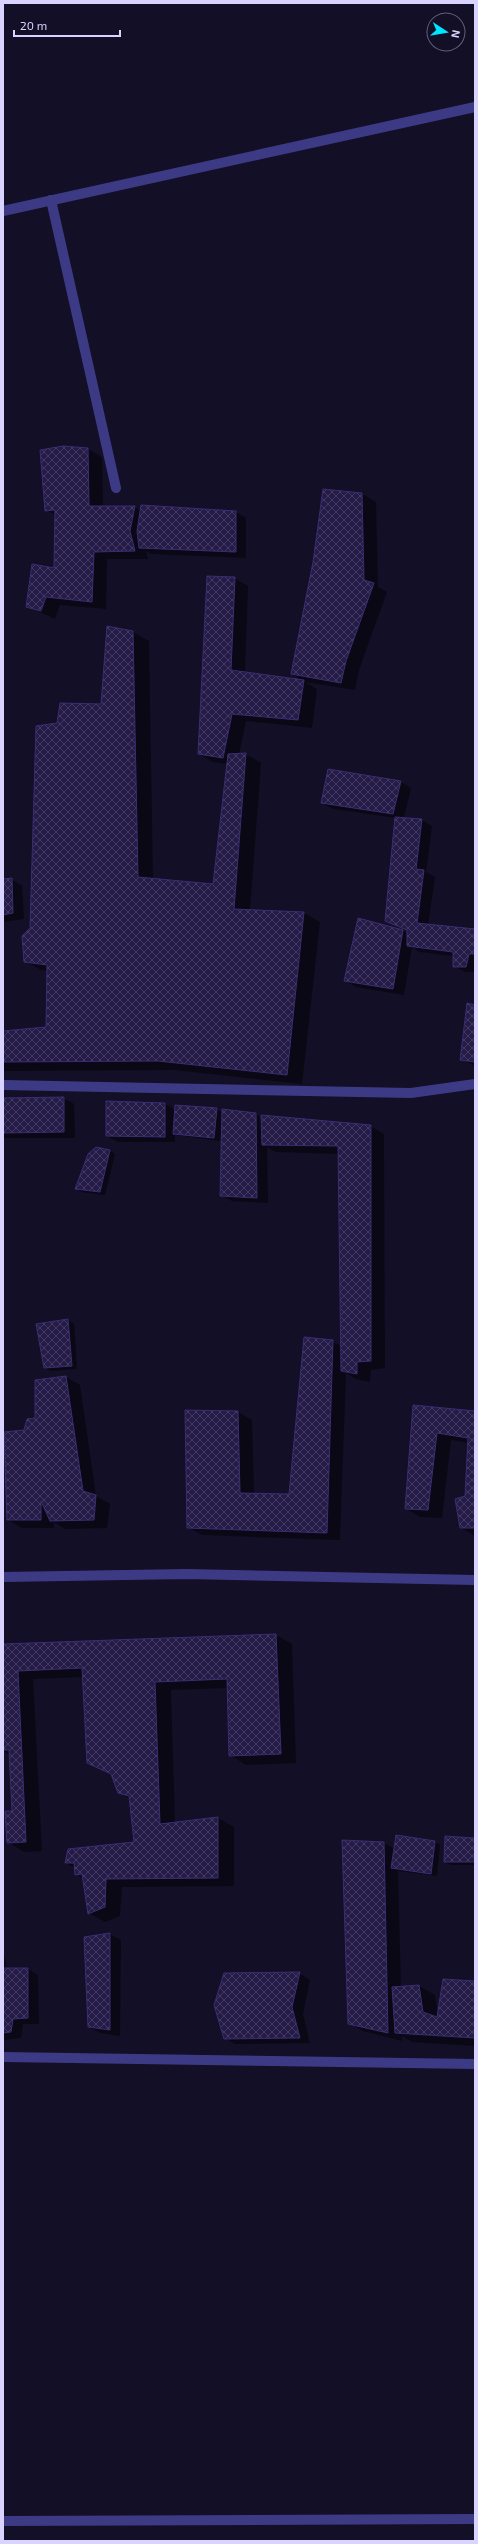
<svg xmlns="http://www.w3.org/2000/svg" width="478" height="2544" viewBox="0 0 478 2544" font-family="'Exo 2',sans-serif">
<defs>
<pattern id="building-cross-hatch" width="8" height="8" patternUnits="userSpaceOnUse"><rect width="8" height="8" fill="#241b47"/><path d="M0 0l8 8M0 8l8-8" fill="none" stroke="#433b63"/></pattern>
</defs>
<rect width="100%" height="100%" fill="#130f26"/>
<g fill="#0007">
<path d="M88,449l14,8 1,50h32l6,4 95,1 10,6v40l-95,-4 -5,-3 2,8h-41l-1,50 -46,-4 -5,14 -28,-13 28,-37 1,-54 -10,-5z"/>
<path d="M362,494l14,8 2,85 9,5 -28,78 -4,20 -50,-8 12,7 -5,39 -66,-7 -7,33h7l15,9 -11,147 54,3 16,9 -18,162 -127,-14 -172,1v-39l44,-4 1,-57 -7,-1 -16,-9 33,-237 44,-19 31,-73 16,9 4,238 61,6 13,-121 -14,-2 -14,-8 35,-176 14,8 -3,87 60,9 -13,-8z"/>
<path d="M329,770l72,12 10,6 -7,30 18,2 10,6 -6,46 9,5 -7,48 47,5v42h-10l-11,-6v-10l-35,-4 -7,-5 -8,48 -48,-8 -11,-6 58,-51 5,4v-3l-22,-11 10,-102 -63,-9 -11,-6z"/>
<path d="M11,879l11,7 2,33 -21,3v-42z"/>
<path d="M475,1006v60l-14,-7z"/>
<path d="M63,1098l11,6 1,34h-72v-39z"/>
<path d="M107,1102l58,2 11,6 40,-1 7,4 33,1 6,4 108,8 14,8 1,234 -14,2 -1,12 -14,-3 -10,-6 -6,167 -138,-5 -14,-8 -2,-116 52,1 14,8 2,74 36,1 42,-154 9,5 -2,-192 -63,-2 -9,-5 1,56 -36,-2 -11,-6 2,-76 -3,22 -45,-6v7h-57l-11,-6z"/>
<path d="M110,1151l5,3 -10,41 -23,-3 -6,-3z"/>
<path d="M68,1320l6,4 3,45 -26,2 -6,-3 -7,-44z"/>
<path d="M66,1377l14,8 16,111 14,8 -3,24 -42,1 -11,-7v6h-32l-14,-8 17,-89z"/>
<path d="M414,1406l61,6v124l-14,-8 5,-31 3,-54 -18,-3 -9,78 -22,-1 -14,-8z"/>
<path d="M276,1635l16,9 4,119 -50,2 -16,-10 -2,-67 -57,2 4,133 43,-5 16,9v59l-112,1 -2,29 -15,6 -16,-9 -5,-34 -8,-5 -1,-6 -9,-5 69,-21 -5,-43 -11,-6 -6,-17 -25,-14 -4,-85 -51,2 9,172 -18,1 -16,-10 5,-30 -3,-57 -7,-4v-106z"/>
<path d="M475,1839v26h-24l-6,-3z"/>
<path d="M343,1841l41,2 11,6 40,-7 5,3 -3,31 -39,-5 3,116 18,-1 16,9 3,21 37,-34v64l-63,-4 -10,-6v5l-39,-10 -14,-8z"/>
<path d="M110,1934l11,6 -1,96 -20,-3 -11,-6z"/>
<path d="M3,1949l4,20h21l10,6 1,49h-16l-2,14 -18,2z"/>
<path d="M299,1973l11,7 -7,34 7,29 -75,1 -10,-6z"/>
</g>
<g fill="url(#building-cross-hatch)" stroke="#3b2d73">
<path d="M63,446l25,2 1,58h46l-5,25 5,20 -41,1 -2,50 -46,-5 -5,14 -15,-4 6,-43 22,4 1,-58 -10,1 -5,-61z"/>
<path d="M323,489l39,4 2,87 10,3 -28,78 -5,22 -50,-9 22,-112z"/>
<path d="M141,505l95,6v41l-97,-4 -2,-17z"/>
<path d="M207,576l28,1 -4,93 73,10 -6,40 -66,-6 -9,44 -25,-4z"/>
<path d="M107,626l26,5 5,246 75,7 15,-130 18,-1 -12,156 70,3 -17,163 -129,-14 -155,1v-31l43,-4 1,-62 -23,-3 -2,-26 8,-8 6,-202 21,-3 3,-20 41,1z"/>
<path d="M328,769l73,12 -8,33 -72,-11z"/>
<path d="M395,817l27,2 -6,50 8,1 -7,53 58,6v25h-6l-3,13h-13v-15l-46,-6v-16l-22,-9z"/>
<path d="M12,878l1,35 -10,2v-36z"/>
<path d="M358,918l45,12 -10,59 -49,-8z"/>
<path d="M467,1003l8,2v57l-15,-2z"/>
<path d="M64,1097v35l-61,1v-35z"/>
<path d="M106,1101l59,2v34l-59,-1z"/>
<path d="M175,1105l42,3 -3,30 -41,-4z"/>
<path d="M222,1109l34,4 1,85 -37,-2z"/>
<path d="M261,1115l110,10v236l-14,1v12l-16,-3 -3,-225 -76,-1z"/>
<path d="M96,1147l14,3 -10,42 -25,-3 13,-35z"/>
<path d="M68,1319l4,47 -28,2 -8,-44z"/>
<path d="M304,1337l29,3 -6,193 -140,-5 -2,-118 53,1 2,82 49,1z"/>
<path d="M66,1376l17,115 13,4 -2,25 -44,1 -9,-20v19h-34l-3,-88 20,-2 3,-11 8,-1v-38z"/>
<path d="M413,1405l62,6v117h-15l-5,-29 10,-3 3,-58 -31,-5 -9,77 -23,-1z"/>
<path d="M276,1634l5,120 -52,2 -2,-77 -72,3 5,142 58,-7v61l-112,1 -1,28 -17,7 -6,-40 -7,1 -1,-12h-9l3,-14 66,-7 -5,-46 -11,-3 -7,-19 -24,-11 -5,-95 -64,3 8,171 -19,1 -2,-32h7l-3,-61h-6v-106z"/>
<path d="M396,1835l39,6 -4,33 -40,-6z"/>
<path d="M445,1836l30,2v24h-31z"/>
<path d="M342,1840l42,2 4,191 -40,-9z"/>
<path d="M110,1933v97l-22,-3 -4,-90z"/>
<path d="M3,1968h25v50l-15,1 -2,13 -8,1z"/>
<path d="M300,1972l-8,35 8,31 -76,1 -10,-34 10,-32z"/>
<path d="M443,1979l32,2v57l-80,-5 -3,-46 27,-2 4,27 14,5z"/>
</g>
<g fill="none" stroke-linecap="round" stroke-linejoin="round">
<g stroke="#3d3a85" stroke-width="10">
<path d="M51,200l65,288"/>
<path d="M3,211l472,-104"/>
<path d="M3,1085l408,8 64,-9"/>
<path d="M3,1577l184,-3 288,6"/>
<path d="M3,2057l472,7"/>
<path d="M3,2521l472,-2"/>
</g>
</g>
<rect width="478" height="2544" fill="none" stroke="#d9d4ff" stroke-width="8"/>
<g transform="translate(446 32) rotate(102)"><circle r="19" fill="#130f26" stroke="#625e7d"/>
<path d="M0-3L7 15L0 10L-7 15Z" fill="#00e5ff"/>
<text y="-6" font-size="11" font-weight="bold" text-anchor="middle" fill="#d9d4ff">N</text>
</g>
<path d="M14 30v6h106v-6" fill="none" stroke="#d9d4ff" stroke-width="2"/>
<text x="20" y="30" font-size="12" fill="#d9d4ff" stroke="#130f26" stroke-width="3" paint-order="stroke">20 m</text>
</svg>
